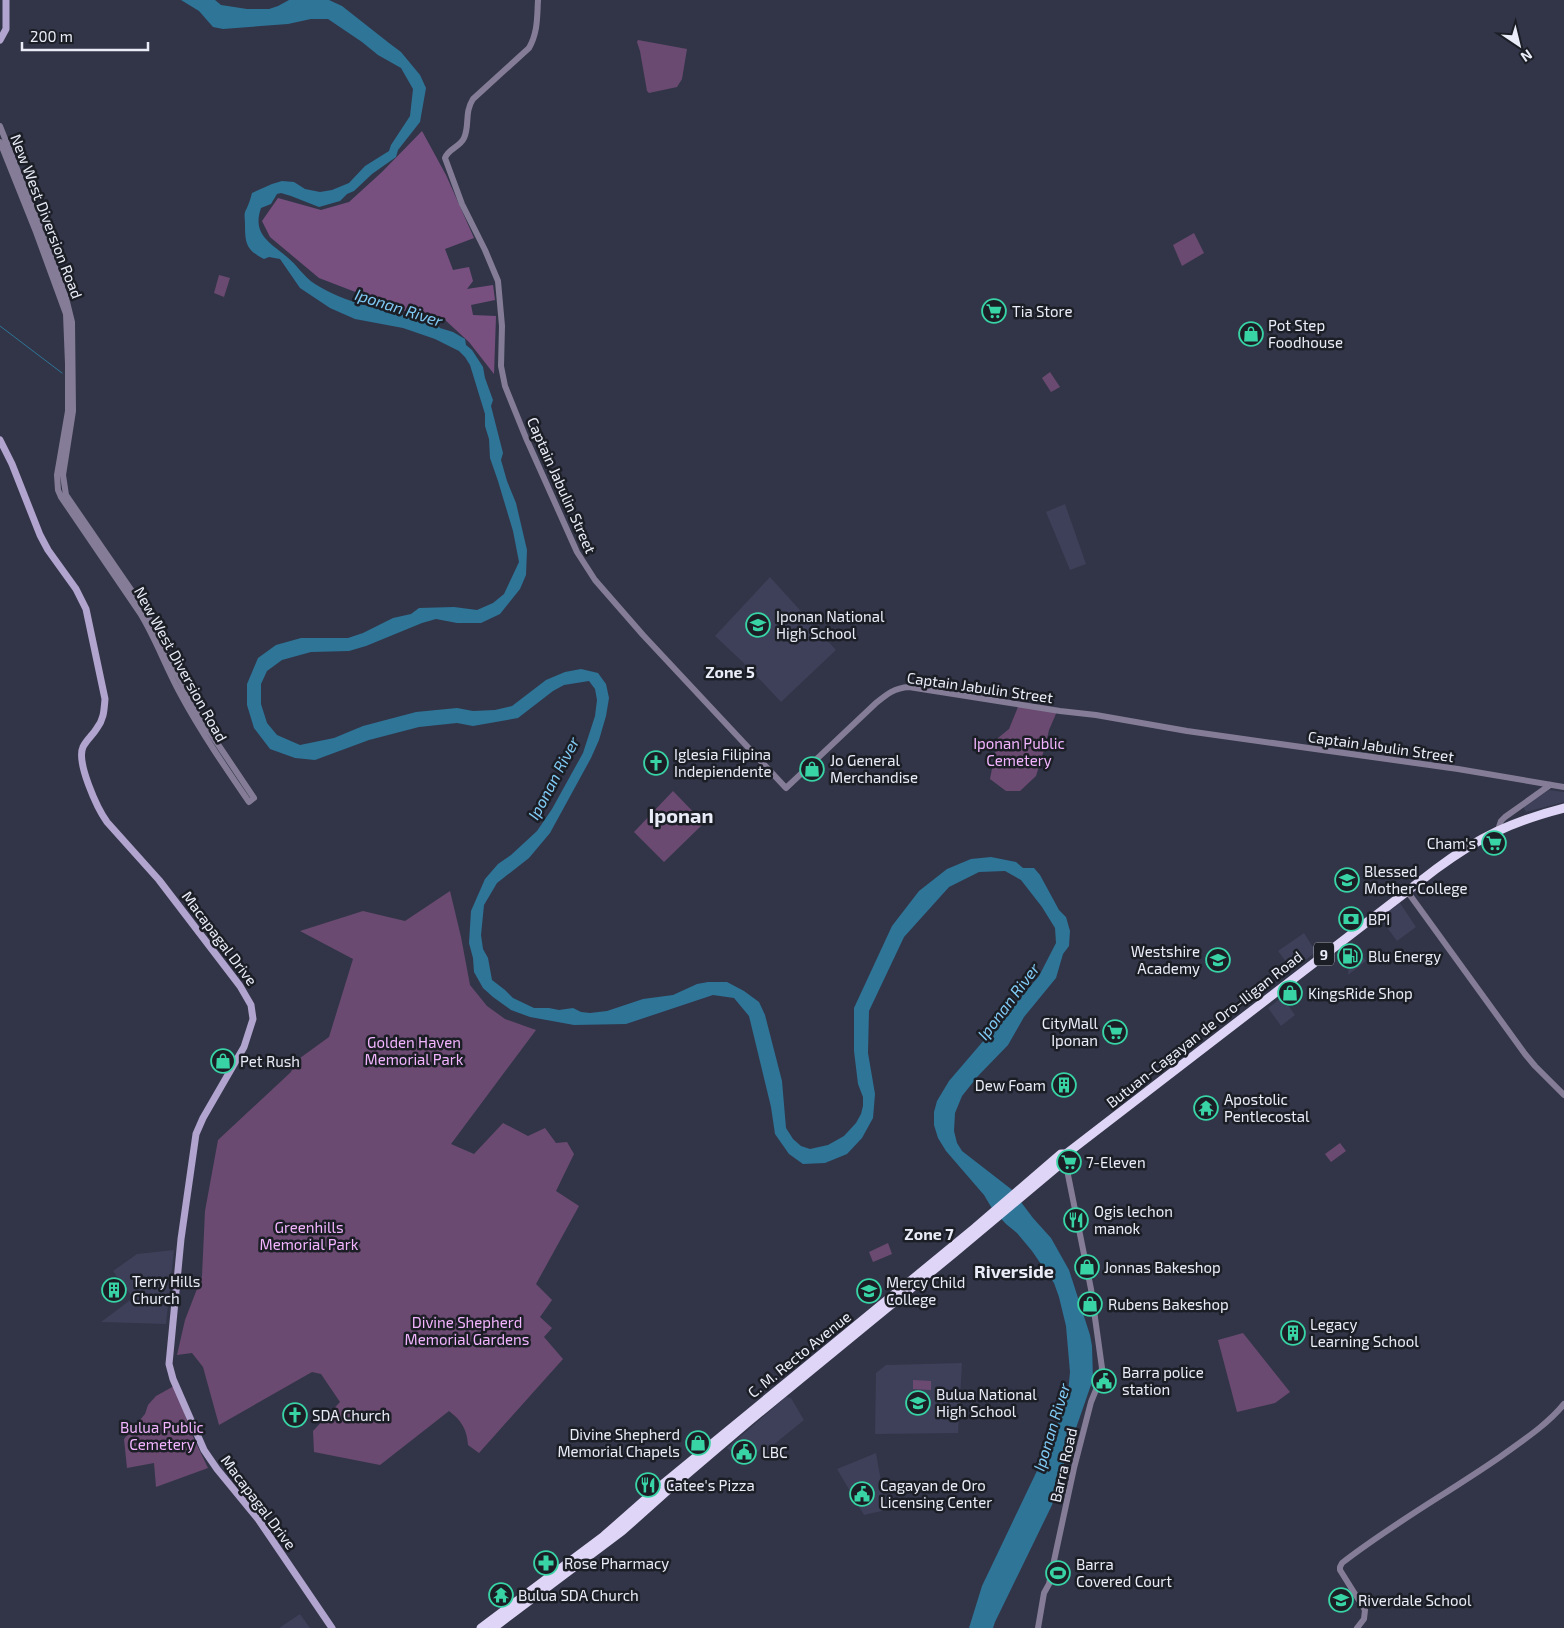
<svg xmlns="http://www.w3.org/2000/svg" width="1564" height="1628" viewBox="0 0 1564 1628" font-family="'Exo 2',sans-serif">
<rect width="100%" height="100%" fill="#323548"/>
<g fill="#3d4058">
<path d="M1065,504l21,60 -16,6 -24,-58z"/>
<path d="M770,577l66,73 -55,52 -33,-35 -33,-31z"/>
<path d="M1549,790l15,2v10l-38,10 -3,-5z"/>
<path d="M1400,903l16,24 -19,14 -17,-23z"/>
<path d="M1304,933l12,19 -24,18 -14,-19z"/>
<path d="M1352,942l14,19 -18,14 1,-9 -13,-12z"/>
<path d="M1282,997l13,18 -14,11 -13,-18z"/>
<path d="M174,1250l-8,74 -65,-2 32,-24 -20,-27 24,-17z"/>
<path d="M962,1363l-4,70 -83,1 1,-61 10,-8z"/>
<path d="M786,1397l5,1 13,22 -38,31 -4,-4 -15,17 -20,-16z"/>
<path d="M876,1453l10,57 -22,5 -27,-46z"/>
<path d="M300,1614l10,14h-31z"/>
</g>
<g fill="#6b4a71">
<path d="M638,40l49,9 -5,30 -5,8 -28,6 -2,-2 -7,-40 -3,-9z"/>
<path d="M1194,233l10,20 -22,13 -9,-21z"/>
<path d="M219,275l11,3 -6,19 -10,-4z"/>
<path d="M1050,372l10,15 -9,5 -9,-14z"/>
<path d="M1020,702l38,7 -9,21 -4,17 -9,29 -16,15h-14l-16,-12 8,-41 11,-9z"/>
<path d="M673,791l31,32 -40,39 -30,-30z"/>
<path d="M450,891l11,46 9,48 17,21 18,13 31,11 -85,114 23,10 29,-31 25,13 17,-8 11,15 11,-1 7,12 -18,37 23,15 -43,78 16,16 -12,17 12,11 -8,9 19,22 -84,94 -11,-8c-1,-16 -7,-25 -19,-34l-69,54 -66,-13 -1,-21 27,-29 -19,-28 -9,-2 -93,53 -16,-58 -11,-14 -15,2 8,-35 17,-44 3,-65 13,-71 73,-68 5,-11 33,-24 24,-78 -53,-28 63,-20 42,10z"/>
<path d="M1340,1143l6,8 -15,11 -6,-8z"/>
<path d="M888,1243l4,11 -19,8 -4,-10z"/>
<path d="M1243,1333l47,59 -15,11 -38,9 -19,-72z"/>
<path d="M913,1380l18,1v9l-18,-1z"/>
<path d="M174,1386l20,53 14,29 -52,19 -2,-24 -27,5 -3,-29 21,-25 3,-9 8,-9z"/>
<path d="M1055,1564l10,2 -3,16 -10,-2z"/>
</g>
<path fill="#785080" d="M422,131l24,44 28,63 -29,11 8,21 16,-3 4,14 -6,8 26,-4 2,15 -24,5 2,10 23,1 -2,58 -25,-32 -26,-24 -33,-5 -91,-35 -49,-41 -8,-16 16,-23 43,12 28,-8 33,-30z"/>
<path fill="#2e7598" d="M181,0h34l6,5 26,4h22l9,-3 11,-6h40l13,6 47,37 12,9 19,23 6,13 -6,34 -22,28 -2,7 -24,17 -18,17 -7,3 -7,7 -21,6 -28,-11 -10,-3 -4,1 -6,10 -10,4c-9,26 8,34 26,49 10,8 17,20 28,27 31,20 68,25 103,35l8,-1 9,4 5,6 13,4 12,7 1,6 6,5 11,17 2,11 8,22 -2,6 12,47 -2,7 6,21 9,22 11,47 -1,25 -6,14 -20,25 -19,9h-24l-21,-4 -14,4 -56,23 -17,5 -38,1 -29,8 -15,11 -6,13v20l6,19 10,12 23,10 34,-7 29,-12 53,-14 41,-4 16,3 22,-1 17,-4 34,-26 19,-8 16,-3 17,4 8,11 3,14 -3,18 -7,24 -8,18 -41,75 -21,25 -32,25 -13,22 -3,30 2,14 5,9 4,22 13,10 8,8 21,10h15l10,2 14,-2 8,4 9,1 17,-2 36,-12 30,-4 24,-11 11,-2h19l17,9 15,11 6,13 17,66 4,47 7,11 8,7 9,3 18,-4 16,-9 12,-13 5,-9 2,-8v-9l-5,-13 -4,-33v-43l38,-82 27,-35 28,-22 24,-10 20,-2 25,5 7,6h11l6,7 19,35 7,7 4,14 -1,15 -6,8 -7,24 -32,39 -16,28 -30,31 -16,20 -7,17 -1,18 3,12 5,8 49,38 22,29 18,20 18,32 21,65 2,11 1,33 -27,78 -14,48 -57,117 -2,6h-24l13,-42 63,-132 18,-44 5,-17 2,-21 -4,-46 -7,-29 -5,-14 -22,-32 -15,-18 -11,-9 -13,-14 -9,-15 -38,-44 -8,-13 -4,-13v-13l3,-11 12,-20 90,-105 17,-33 -1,-15 -13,-21 -21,-27 -16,-9 -26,1 -30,15 -45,50 -35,74 -1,42 7,41 -2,24 -11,20 -15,16 -22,9 -22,1 -14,-10 -14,-20 -4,-27 -22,-91 -15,-18 -21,-3 -87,29 -52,1 -44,-8 -19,-7 -18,-13 -10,-9 -9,-16 -1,-14 -4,-15 2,-32 14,-32 13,-15 13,-9 26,-24 15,-22 31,-56 12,-37 2,-16 -2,-11 -6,-8 -25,4 -11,6 -35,27 -45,8 -16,-3 -38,4 -50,13 -54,20 -20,-2 -25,-9 -16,-21 -7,-23v-21l11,-26 18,-13 25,-7h47l15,-5 30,-15 18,-4 8,-6 35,-1 23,3 16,-7 11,-9 15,-32 -6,-31 -15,-50 -8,-23 -1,-19 -4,-13v-12l-15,-49 -5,-8 -6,-6 -24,-12 -32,-11 -48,-9 -25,-11 -30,-20 -20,-29 -11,-2 -5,2c-18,-9 -19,-16 -19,-35 0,-4 -1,-9 0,-12 3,-6 5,-11 7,-19l20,-9 10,-3 12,1 11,7 15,3 12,-2 17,-7 16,-17 24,-15 2,-6 19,-29 3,-27 -12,-21 -23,-13 -16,-13 -34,-23h-17l-23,5 -65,5 -10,-2 -14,-16z"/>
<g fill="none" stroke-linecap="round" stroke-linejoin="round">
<path stroke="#2e7598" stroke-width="1" d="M0,326l62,47"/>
<g stroke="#857d97" stroke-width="6">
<path d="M538,0c-1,17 0,32 -9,48l-56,51c-9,14 -3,26 -9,39 -4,9 -16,11 -19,20l17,46 23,46 13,31 4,45 -1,40 4,20 21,52 51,114 18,28 48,55 143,153 90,-85c11,-9 18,-15 33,-16l151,24 36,4 91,16 271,38 106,18"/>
<path d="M0,126l46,116 20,56 6,24 1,89 -10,64 3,20 79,115 50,100 59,88 -5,4c-24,-35 -48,-70 -68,-107 -15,-27 -25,-56 -41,-82l-79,-116 -3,-7 -1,-15 11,-64v-47l-2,-50 -30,-82 -36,-90"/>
<path d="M1498,830l3,-9 4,-4 45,-32"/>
<path d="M1407,891l118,163 10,12 29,29"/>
<path d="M1038,1628l6,-35 5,-9 25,-116 17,-66 9,-22 2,-12 -11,-79 -26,-129 -2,-3"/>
<path d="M1357,1628l7,-9 1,-9 -25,-40v-3l2,-4c50,-39 106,-70 158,-106 22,-16 47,-32 64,-53"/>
</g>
<g stroke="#b1a4ce" stroke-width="7">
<path d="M0,40l6,-11v-29"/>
<path d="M0,440l12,24 28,71 8,15 28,39 10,20 19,90c-1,11 -1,20 -8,29 -4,7 -10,11 -14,19 -7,15 14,61 24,75l52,58 81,106 11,19 2,14 -9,28 -41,71 -7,16 -15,105 -12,125 4,15 31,71 13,19 41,50 74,109"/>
</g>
<g stroke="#dfd5f6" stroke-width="9">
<path d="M481,1628l123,-92 58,-51 313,-257 86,-74h5l370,-285c43,-32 77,-48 128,-61"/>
<path d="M493,1628l129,-97 46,-41 81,-69 205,-168 111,-93 1,-6"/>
</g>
</g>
<defs>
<g id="supermarket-ring" transform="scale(1.25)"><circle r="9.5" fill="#1c1e26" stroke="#38d4a6" stroke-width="1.5"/><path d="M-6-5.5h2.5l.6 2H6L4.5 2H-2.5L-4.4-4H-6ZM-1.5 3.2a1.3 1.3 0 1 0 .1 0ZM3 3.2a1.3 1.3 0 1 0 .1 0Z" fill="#38d4a6"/></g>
<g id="shop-ring" transform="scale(1.25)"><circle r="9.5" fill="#1c1e26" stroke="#38d4a6" stroke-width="1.5"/><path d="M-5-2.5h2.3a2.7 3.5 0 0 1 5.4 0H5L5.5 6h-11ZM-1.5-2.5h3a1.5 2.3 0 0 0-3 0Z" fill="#38d4a6"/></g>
<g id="school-ring" transform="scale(1.25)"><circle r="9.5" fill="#1c1e26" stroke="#38d4a6" stroke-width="1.5"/><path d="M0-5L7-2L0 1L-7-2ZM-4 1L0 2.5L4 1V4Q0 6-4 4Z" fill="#38d4a6"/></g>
<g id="church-ring" transform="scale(1.25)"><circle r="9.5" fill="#1c1e26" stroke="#38d4a6" stroke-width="1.5"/><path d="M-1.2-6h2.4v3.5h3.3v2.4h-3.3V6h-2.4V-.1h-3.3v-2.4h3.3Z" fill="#38d4a6"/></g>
<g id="university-ring" transform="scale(1.25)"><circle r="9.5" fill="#1c1e26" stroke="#38d4a6" stroke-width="1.5"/><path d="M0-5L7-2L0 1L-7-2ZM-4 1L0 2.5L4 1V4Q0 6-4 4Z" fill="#38d4a6"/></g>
<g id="bank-ring" transform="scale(1.25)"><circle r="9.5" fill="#1c1e26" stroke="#38d4a6" stroke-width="1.5"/><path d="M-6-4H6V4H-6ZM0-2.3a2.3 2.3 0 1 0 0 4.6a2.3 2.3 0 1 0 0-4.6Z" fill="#38d4a6"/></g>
<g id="fuel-ring" transform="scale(1.25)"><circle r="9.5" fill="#1c1e26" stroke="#38d4a6" stroke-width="1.5"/><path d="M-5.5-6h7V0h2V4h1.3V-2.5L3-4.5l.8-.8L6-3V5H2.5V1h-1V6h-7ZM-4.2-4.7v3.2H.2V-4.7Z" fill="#38d4a6"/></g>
<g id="building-ring" transform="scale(1.25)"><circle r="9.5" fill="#1c1e26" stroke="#38d4a6" stroke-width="1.5"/><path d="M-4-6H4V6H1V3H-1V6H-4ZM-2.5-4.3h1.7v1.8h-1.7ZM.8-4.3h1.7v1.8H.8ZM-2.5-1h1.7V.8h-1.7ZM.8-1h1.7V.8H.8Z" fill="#38d4a6"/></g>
<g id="temple-ring" transform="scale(1.25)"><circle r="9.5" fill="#1c1e26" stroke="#38d4a6" stroke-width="1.5"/><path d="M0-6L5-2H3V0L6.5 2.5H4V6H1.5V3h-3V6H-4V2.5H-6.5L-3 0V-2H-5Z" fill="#38d4a6"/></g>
<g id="restaurant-ring" transform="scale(1.25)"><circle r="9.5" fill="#1c1e26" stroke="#38d4a6" stroke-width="1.5"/><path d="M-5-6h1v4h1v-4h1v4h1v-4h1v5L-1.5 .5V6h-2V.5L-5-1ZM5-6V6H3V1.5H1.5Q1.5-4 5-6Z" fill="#38d4a6"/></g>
<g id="civic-ring" transform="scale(1.25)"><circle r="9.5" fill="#1c1e26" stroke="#38d4a6" stroke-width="1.5"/><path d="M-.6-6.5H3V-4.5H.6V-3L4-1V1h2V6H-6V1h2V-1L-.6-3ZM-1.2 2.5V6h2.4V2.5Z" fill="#38d4a6"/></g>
<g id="pharmacy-ring" transform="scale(1.25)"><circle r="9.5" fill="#1c1e26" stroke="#38d4a6" stroke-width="1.5"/><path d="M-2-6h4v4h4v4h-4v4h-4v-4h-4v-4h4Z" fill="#38d4a6"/></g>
<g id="stadium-ring" transform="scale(1.25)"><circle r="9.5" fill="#1c1e26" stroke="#38d4a6" stroke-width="1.5"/><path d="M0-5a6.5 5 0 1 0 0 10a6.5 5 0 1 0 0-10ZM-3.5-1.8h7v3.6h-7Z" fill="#38d4a6"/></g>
</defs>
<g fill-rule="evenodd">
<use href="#supermarket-ring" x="994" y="311"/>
<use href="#shop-ring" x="1251" y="334"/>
<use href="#school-ring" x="758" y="625"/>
<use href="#church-ring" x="656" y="763"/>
<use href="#shop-ring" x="812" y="769"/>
<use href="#supermarket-ring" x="1494" y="843"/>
<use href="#university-ring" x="1347" y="880"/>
<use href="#bank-ring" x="1351" y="919"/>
<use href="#fuel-ring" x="1350" y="956"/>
<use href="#school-ring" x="1218" y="960"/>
<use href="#shop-ring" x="1290" y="993"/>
<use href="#supermarket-ring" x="1115" y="1032"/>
<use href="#shop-ring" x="223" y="1061"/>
<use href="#building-ring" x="1064" y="1085"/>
<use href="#temple-ring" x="1206" y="1108"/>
<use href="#supermarket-ring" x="1069" y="1162"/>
<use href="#restaurant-ring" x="1076" y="1220"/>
<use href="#shop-ring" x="1087" y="1267"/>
<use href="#building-ring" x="114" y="1290"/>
<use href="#university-ring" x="869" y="1291"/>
<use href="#shop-ring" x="1090" y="1304"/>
<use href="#building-ring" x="1293" y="1333"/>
<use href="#civic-ring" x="1104" y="1381"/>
<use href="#school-ring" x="918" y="1403"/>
<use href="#church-ring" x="295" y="1415"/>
<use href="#shop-ring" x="698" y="1443"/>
<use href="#civic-ring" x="744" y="1452"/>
<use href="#restaurant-ring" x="648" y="1485"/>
<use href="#civic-ring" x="862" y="1494"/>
<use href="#pharmacy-ring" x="546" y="1563"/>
<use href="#stadium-ring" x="1058" y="1573"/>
<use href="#temple-ring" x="501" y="1595"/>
<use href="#school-ring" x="1341" y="1600"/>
</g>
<g text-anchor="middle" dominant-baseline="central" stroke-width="5" stroke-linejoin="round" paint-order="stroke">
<rect fill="#1c1e26" stroke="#acaeb9" stroke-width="1" x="1314" y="942.5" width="20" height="23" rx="4"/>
<g font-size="14" font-weight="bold" fill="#eaecf8">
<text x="1324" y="954">9</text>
</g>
<g font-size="15" fill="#eaecf8" stroke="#1c1e26">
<text transform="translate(47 216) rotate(69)">New West Diversion Road</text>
<text transform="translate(562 485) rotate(66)">Captain Jabulin Street</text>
<text transform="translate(181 664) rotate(61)">New West Diversion Road</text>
<text transform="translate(980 687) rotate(8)">Captain Jabulin Street</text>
<text transform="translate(1381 746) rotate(8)">Captain Jabulin Street</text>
<text transform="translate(220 938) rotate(53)">Macapagal Drive</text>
<text transform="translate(1204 1029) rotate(-38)">Butuan-Cagayan de Oro-Iligan Road</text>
<text transform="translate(799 1354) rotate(-39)">C. M. Recto Avenue</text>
<text transform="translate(1063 1465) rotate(-77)">Barra Road</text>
<text transform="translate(259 1502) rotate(53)">Macapagal Drive</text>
</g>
<g font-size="15" fill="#eaecf8" stroke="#1c1e26" text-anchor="start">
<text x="1012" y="311">Tia Store</text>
<text x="1268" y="325">Pot Step<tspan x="1268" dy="17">Foodhouse</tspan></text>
<text x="776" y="616">Iponan National<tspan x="776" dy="17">High School</tspan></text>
<text x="674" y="754">Iglesia Filipina<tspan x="674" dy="17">Indepiendente</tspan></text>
<text x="830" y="760">Jo General<tspan x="830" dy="17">Merchandise</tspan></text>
<text x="1476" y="843" text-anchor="end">Cham's</text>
<text x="1364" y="871">Blessed<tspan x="1364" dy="17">Mother College</tspan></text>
<text x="1368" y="919">BPI</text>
<text x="1200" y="951" text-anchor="end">Westshire<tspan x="1200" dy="17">Academy</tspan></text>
<text x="1368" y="956">Blu Energy</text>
<text x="1308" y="993">KingsRide Shop</text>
<text x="1098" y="1023" text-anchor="end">CityMall<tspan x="1098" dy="17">Iponan</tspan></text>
<text x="240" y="1061">Pet Rush</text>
<text x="1046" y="1085" text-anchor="end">Dew Foam</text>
<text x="1224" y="1099">Apostolic<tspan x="1224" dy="17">Pentlecostal</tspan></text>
<text x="1086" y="1162">7-Eleven</text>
<text x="1094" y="1211">Ogis lechon<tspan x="1094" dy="17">manok</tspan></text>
<text x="1104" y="1267">Jonnas Bakeshop</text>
<text x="132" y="1281">Terry Hills<tspan x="132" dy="17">Church</tspan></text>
<text x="886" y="1282">Mercy Child<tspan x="886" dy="17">College</tspan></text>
<text x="1108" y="1304">Rubens Bakeshop</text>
<text x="1310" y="1324">Legacy<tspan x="1310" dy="17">Learning School</tspan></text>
<text x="1122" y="1372">Barra police<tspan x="1122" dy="17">station</tspan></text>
<text x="936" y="1394">Bulua National<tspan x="936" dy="17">High School</tspan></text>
<text x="312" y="1415">SDA Church</text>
<text x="680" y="1434" text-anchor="end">Divine Shepherd<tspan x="680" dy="17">Memorial Chapels</tspan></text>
<text x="762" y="1452">LBC</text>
<text x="666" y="1485">Catee's Pizza</text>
<text x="880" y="1485">Cagayan de Oro<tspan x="880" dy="17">Licensing Center</tspan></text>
<text x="564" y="1563">Rose Pharmacy</text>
<text x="1076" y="1564">Barra<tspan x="1076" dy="17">Covered Court</tspan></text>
<text x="518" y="1595">Bulua SDA Church</text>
<text x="1358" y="1600">Riverdale School</text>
</g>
<g font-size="15" fill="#f3b5ff" stroke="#1c1e26">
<text x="1019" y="743">Iponan Public<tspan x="1019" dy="17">Cemetery</tspan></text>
<text x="414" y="1042">Golden Haven<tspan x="414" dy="17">Memorial Park</tspan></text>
<text x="309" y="1227">Greenhills<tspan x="309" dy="17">Memorial Park</tspan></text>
<text x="467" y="1322">Divine Shepherd<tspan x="467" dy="17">Memorial Gardens</tspan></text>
<text x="162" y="1427">Bulua Public<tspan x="162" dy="17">Cemetery</tspan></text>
</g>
<g font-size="16" font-style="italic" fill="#80cbf5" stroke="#1c1e26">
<text transform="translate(399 307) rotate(18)">Iponan River</text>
<text transform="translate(553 778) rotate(-62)">Iponan River</text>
<text transform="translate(1008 1001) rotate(-53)">Iponan River</text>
<text transform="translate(1051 1427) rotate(-73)">Iponan River</text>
</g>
<g font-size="16" font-weight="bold" fill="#eaecf8" stroke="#1c1e26">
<text x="730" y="671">Zone 5</text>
<text x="929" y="1233">Zone 7</text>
</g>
<g font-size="18" font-weight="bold" fill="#eaecf8" stroke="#1c1e26">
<text x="1014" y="1271">Riverside</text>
</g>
<g font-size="20" font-weight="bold" fill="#eaecf8" stroke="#1c1e26">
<text x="681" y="815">Iponan</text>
</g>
</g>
<g transform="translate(1519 45) rotate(145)" stroke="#1c1e26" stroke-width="4" paint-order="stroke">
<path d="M0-4L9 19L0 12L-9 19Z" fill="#eaecf8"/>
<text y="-8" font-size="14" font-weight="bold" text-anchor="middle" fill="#eaecf8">N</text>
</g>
<path d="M22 42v8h126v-8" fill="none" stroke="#eaecf8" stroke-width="2.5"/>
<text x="30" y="42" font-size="15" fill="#eaecf8" stroke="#1c1e26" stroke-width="4" paint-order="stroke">200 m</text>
</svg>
